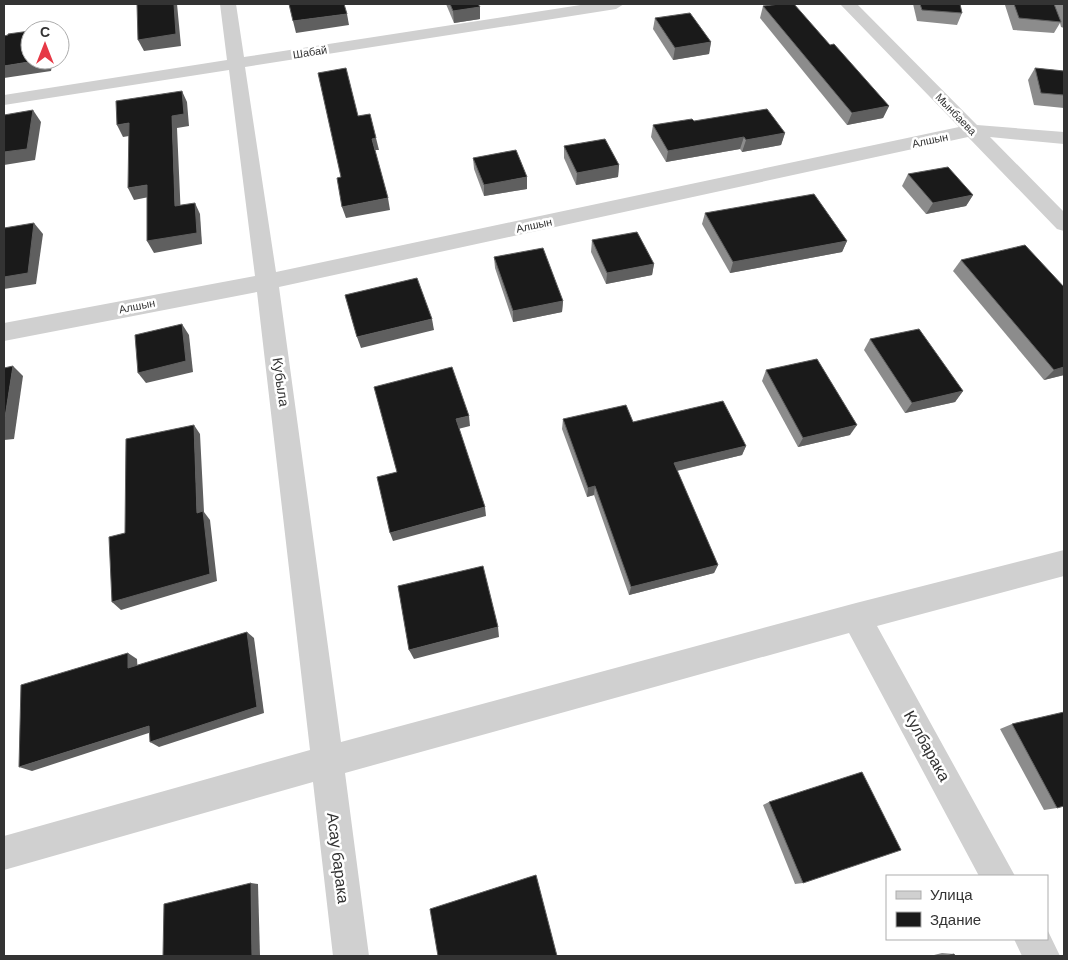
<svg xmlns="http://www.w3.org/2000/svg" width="1068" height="960" viewBox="0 0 1068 960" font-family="'DM Sans',sans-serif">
<rect width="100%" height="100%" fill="#fff"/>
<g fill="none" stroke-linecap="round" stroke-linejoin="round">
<g fill="#d0d0d0" fill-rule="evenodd">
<path d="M220,4h16l8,53 343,-53h37l-8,5 -371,58 31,205 683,-145 -119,-123h17l120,121 87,7v12l-74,-7 74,75v19l-7,-2 -89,-92 -689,150 62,455 515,-139 208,-53v26l-187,50 138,250h-36l-130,-243 -504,140 24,183h-36l-20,-174 -309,88v-34l306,-86 -53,-458 -253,49v-18l251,-47 -26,-206 -225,35v-10l223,-35z"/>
<path d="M1047,929l13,27h-38l-8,-17h33z"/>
</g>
</g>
<g fill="#8c8c8c">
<path d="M446,4h32l2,3v12l-26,4z"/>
<path d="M913,4h47l2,9 -5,12 -40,-4z"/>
<path d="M1005,4h59v24l-3,-1 -1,-4 -6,10 -41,-3 -8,-25z"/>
<path d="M763,6l67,39 59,61 -6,12 -36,7 -87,-107z"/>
<path d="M655,18l56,24 -2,12 -36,6 -20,-31z"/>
<path d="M1035,68l29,3v37l-30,-3 -6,-25z"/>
<path d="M694,121l91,12 -4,12 -39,7 -2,-3 -74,13 -15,-25 2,-12z"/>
<path d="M564,146l55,19 -1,12 -42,8 -12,-27z"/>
<path d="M473,158l54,31 -43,7 -10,-27z"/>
<path d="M908,174l65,21 -7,11 -40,8 -24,-28z"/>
<path d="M705,213l142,28 -5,11 -112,21 -28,-49z"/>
<path d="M592,240l62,24 -2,11 -46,9 -15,-32z"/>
<path d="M494,257l69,44 -1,11 -49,10 -18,-54z"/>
<path d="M961,260l103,27v88l-20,5 -91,-109z"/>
<path d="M870,339l93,52 -8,11 -50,11 -41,-63z"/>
<path d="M766,370l84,65 -52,12 -36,-66z"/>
<path d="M563,419l70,3 113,24 -4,9 -65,16 41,94 -4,8 -85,22 -35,-100 -7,2 -25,-68z"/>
<path d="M1012,724l45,84 -13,2 -44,-81z"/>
<path d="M769,802l34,81 -8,1 -32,-79z"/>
<path d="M942,953l12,1 1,2h-25z"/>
</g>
<g fill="#5f5f5f">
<path d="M174,4h3l4,42 -37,5 -6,-11z"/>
<path d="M480,7v12l-26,4 -1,-12z"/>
<path d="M347,14l2,11 -53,8 -3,-12z"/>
<path d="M711,42l-2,12 -36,6 2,-12z"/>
<path d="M41,60h12l-2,11 -47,7v-12z"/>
<path d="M182,91l5,11 2,24 -12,2 4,90 -6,-12 -3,-90z"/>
<path d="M889,106l-6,12 -36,7 5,-12z"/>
<path d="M33,110l8,12 -6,38 -31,5v-13z"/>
<path d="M129,123l6,12 -12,2 -6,-12z"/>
<path d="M785,133l-4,12 -39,7 4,-12z"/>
<path d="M744,137l-4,12 -74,13 2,-11z"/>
<path d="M376,138l3,12h-4l-3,-11z"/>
<path d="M619,165l-1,12 -42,8 1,-12z"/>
<path d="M527,177v12l-43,7v-11z"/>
<path d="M147,185l7,11 -20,4 -6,-12z"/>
<path d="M973,195l-7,11 -40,8 7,-11z"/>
<path d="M388,198l2,12 -44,8 -4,-11z"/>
<path d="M195,203l5,11 2,30 -48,9 -7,-12z"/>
<path d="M34,223l9,11 -7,50 -32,5v-12z"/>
<path d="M847,241l-5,11 -112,21 3,-11z"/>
<path d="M654,264l-2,11 -46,9 1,-11z"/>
<path d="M563,301l-1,11 -49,10v-11z"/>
<path d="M432,319l2,11 -73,18 -4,-11z"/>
<path d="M182,324l7,11 4,37 -47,11 -8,-10z"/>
<path d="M13,366l10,10 -9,63 -10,1v-16z"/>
<path d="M1064,367v8l-20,5 10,-10z"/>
<path d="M963,391l-8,11 -50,11 7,-10z"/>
<path d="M469,416l1,10 -12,3 -2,-10z"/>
<path d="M194,425l6,9 4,78 6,8 7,61 -96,29 -9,-8 85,-89z"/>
<path d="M857,425l-7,10 -52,12 5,-9z"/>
<path d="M746,446l-4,9 -71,17 3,-9z"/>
<path d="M595,486l-1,9 -7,2 1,-9z"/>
<path d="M485,507l1,9 -93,25 -3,-8z"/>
<path d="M718,565l-4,8 -85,22 2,-8z"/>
<path d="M498,627l1,10 -85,22 -5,-9z"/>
<path d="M247,632l7,6 10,75 -105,34 -9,-5z"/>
<path d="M128,653l9,6 1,15 -10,-6z"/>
<path d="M149,726l9,4 -126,41 -13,-4z"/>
<path d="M251,883l7,1 2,72h-8z"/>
</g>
<g fill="#1a1a1a" stroke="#5f5f5f">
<path d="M137,4h37l2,30 -38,6z"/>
<path d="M289,4h55l3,10 -54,7z"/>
<path d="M450,4h28l2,3 -27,4z"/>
<path d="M780,4h14l36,41 4,-1 55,62 -37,7 -89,-107z"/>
<path d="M920,4h40l2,9 -40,-3z"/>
<path d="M1014,4h40l7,18 -42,-4z"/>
<path d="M690,13l21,29 -36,6 -20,-30z"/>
<path d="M49,28v2h-13z"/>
<path d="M30,31v29h11l-37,6v-30l4,-1v-1z"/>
<path d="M346,68l12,48 12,-2 6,24 -4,1 16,59 -46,9 -5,-29 4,-1 -23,-104z"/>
<path d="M1035,68l29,3v24l-23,-2z"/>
<path d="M182,91l2,23 -12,2 3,90 20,-3 2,30 -50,8v-56l-19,3 1,-65 -12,2 -1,-24z"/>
<path d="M767,109l18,24 -39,7 -2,-3 -76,14 -15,-26 39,-6 2,2z"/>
<path d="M33,110l-6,39 -23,3v-37z"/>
<path d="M605,139l14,26 -42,8 -13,-27z"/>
<path d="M516,150l11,27 -43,8 -11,-27z"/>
<path d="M948,167l25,28 -40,8 -25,-29z"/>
<path d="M814,194l33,47 -114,21 -28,-49z"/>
<path d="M34,223l-6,50 -24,4v-49z"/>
<path d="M637,232l17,32 -47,9 -15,-33z"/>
<path d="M1025,245l39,42v80l-10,3 -93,-110z"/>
<path d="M543,248l20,53 -50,10 -19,-54z"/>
<path d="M417,278l15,41 -75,18 -12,-42z"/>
<path d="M182,324l4,37 -48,12 -3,-38z"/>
<path d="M919,329l44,62 -51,12 -42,-64z"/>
<path d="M817,359l40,66 -54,13 -37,-68z"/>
<path d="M13,366l-9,58v-56z"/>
<path d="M452,367l17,49 -13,3 29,88 -95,26 -13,-56 20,-5 -23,-85z"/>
<path d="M723,401l23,45 -72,17 44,102 -87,22 -36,-101 -7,2 -25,-69 63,-14 7,17z"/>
<path d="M194,425l3,88 6,-2 7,63 -98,28 -3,-65 16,-4 1,-94z"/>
<path d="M483,566l15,61 -89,23 -11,-64z"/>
<path d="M247,632l10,75 -107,35 -1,-16 -130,41 2,-82 107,-32v15z"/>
<path d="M1064,712v94l-7,2 -45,-84z"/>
<path d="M862,772l39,78 -98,33 -34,-81z"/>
<path d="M536,875l21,81h-119l-8,-47z"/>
<path d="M251,883l1,73h-89l1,-52z"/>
<path d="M954,954l1,2h-9z"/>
</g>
<g text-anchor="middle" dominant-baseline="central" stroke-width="5" stroke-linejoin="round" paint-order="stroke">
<g font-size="11" fill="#333" stroke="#fff">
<text transform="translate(310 52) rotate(-9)">Шабай</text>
<text transform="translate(956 114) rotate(46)">Мынбаева</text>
<text transform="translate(930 140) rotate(-12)">Алшын</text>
<text transform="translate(534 225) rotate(-12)">Алшын</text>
<text transform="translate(137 306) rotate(-11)">Алшын</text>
</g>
<g font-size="14" fill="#333" stroke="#fff">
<text transform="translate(281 382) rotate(82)">Кубыла</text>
</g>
<g font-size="16" fill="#333" stroke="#fff">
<text transform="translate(927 746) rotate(61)">Кулбарака</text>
<text transform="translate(338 858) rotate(83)">Асау барака</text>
</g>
</g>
<rect width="1068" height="960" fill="none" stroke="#333333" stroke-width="10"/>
<rect x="886" y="875" width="162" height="65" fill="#ffffff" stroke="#adadad"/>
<rect x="896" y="891" width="25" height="8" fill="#d0d0d0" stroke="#adadad"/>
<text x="930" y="900" font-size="15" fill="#333333">Улица</text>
<rect x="896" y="912" width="25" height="15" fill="#1a1a1a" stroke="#adadad"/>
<text x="930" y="925" font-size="15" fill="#333333">Здание</text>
<g transform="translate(45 45)"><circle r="24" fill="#ffffff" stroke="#adadad"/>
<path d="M0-4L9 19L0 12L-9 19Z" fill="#e63946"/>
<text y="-8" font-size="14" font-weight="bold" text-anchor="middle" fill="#333333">С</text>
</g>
</svg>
